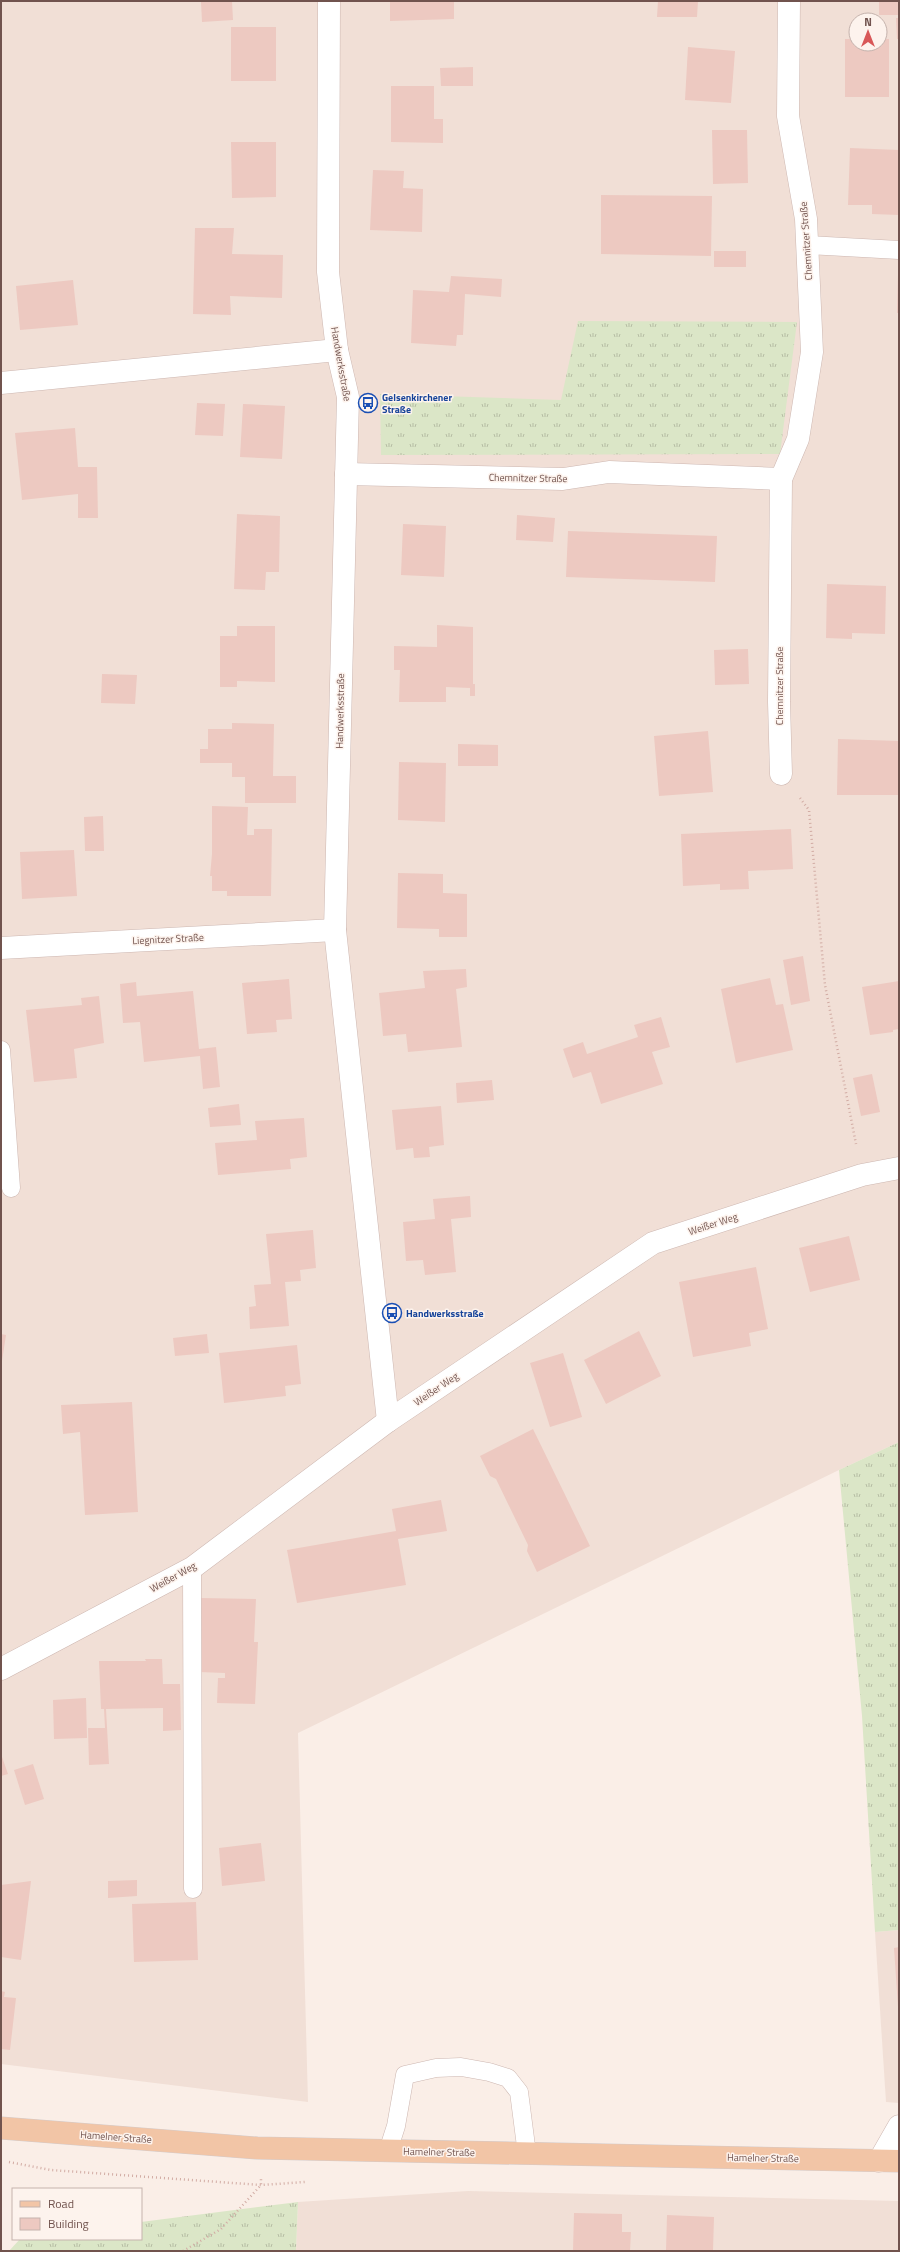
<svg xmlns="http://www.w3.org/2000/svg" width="900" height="2252" viewBox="0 0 900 2252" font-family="'Titillium Web',sans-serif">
<defs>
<pattern id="grass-tufts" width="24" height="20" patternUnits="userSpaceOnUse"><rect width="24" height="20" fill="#dbe6c7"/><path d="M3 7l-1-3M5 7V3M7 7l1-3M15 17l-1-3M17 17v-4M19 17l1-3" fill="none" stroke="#b6bda4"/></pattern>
</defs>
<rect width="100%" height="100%" fill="#faeee7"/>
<g fill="#f1dfd6" fill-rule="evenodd">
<path d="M1,1h898v1441l-60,28 -541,263 10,369 -307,-38zM856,20h24v24h-24z"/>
<path d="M899,1930v173l-13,-1 -11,-170z"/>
<path d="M468,2191l431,10v50h-603l2,-49z"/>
</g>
<g fill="url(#grass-tufts)">
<path d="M578,321l219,1 -17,132 -399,1 -1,-61 181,6z"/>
<path d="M899,1442v488l-24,2 -13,-216 -23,-246z"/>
<path d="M298,2202l-2,49h-287l11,-12h121v-17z"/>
</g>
<g fill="#edc9c1">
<path d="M232,1l1,19 -31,2 -1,-20z"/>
<path d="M390,1h64v18l-64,2z"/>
<path d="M658,1h40l-1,16h-40z"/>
<rect x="879" y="1" width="20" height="14"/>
<path d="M896,18h3v21h-2z"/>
<rect x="231" y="27" width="45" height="54"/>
<path d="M845,39h11v5h24v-5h9v58h-44z"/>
<path d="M688,47l47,4 -4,52 -46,-3z"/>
<path d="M473,67v19h-32l-1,-18z"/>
<path d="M391,86h43v33h9v24l-52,-1z"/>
<path d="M712,130h35l1,53 -35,1z"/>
<path d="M231,142h45v55l-44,1z"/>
<path d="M850,148l49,2v65l-27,-1v-9h-24z"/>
<path d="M373,170l31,1 -1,17 20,1 -1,43 -52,-2z"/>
<path d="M601,195l111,1 -1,60 -110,-2z"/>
<path d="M195,228h39l-2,26 51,1 -1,43 -52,-2 1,19 -38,-1z"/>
<rect x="714" y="251" width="32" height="16"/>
<path d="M898,274h1v39h-2z"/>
<path d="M451,276l51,3 -1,18 -36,-3 -2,41h-6l-1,11 -45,-3 2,-53 36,2z"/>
<path d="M73,280l5,45 -58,5 -4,-44z"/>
<path d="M197,403l28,1 -2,32 -28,-1z"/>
<path d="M243,404l42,2 -3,53 -42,-2z"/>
<path d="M75,428l3,39h19l1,51h-20v-24l-56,6 -7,-67z"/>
<path d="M237,514l43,2 -1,56h-13l-1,18 -31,-1z"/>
<path d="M517,515l38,3 -2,24 -37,-2z"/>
<path d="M403,524l43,2 -2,51 -43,-2z"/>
<path d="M568,531l149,5 -2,46 -149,-5z"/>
<path d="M827,584l59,2 -1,48 -33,-1v6l-26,-1z"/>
<path d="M437,625l36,2v57h2v12h-5v-8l-24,-1v15h-47l1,-32h-6v-24l43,1z"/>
<path d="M237,626h38v56l-38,-1v6h-17v-51h17z"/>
<path d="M748,649l1,35 -34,1 -1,-35z"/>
<path d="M102,674l35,1 -2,29 -34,-1z"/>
<path d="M232,723l42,1 -1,52h23v27h-51v-26h-13v-14h-32v-14h8v-20h24z"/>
<path d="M708,731l5,61 -54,4 -5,-60z"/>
<path d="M838,739l61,2v54h-62z"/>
<path d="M458,744l40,1v21h-40z"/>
<path d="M399,762l47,1 -1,59 -47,-2z"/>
<path d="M212,806l36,1 -1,28h7v-6h18l-1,67h-44v-5h-15v-15h-2l2,-22z"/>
<path d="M103,816l1,35h-19l-1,-34z"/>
<path d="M791,829l2,40 -45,2 1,18 -29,1v-6l-37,2 -2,-52z"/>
<path d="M74,850l3,46 -55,3 -2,-47z"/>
<path d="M398,873l45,1v19l24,1v43h-28v-8l-42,-1z"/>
<path d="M803,956l7,45 -19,4 -8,-45z"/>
<path d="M466,969l1,18 -11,2 6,58 -54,5 -2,-18 -23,2 -4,-43 46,-5 -2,-17z"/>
<path d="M770,978l6,27 7,-1 10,46 -57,13 -15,-74z"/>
<path d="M289,979l3,40 -16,1 1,12 -30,2 -5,-51z"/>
<path d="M899,981v48l-6,1v2l-23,3 -8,-48z"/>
<path d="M136,982l1,14 56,-5 6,58 17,-2 4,40 -17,2 -3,-33 -56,6 -4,-40 -17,1 -3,-39z"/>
<path d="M99,996l5,47 -30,6 3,29 -43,4 -8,-72 56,-5 -1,-7z"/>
<path d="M661,1017l9,30 -18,5 11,32 -62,20 -10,-32 -18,6 -10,-29 20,-7 4,12 51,-17 -4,-12z"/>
<path d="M872,1074l8,38 -19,4 -8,-38z"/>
<path d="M492,1080l2,20 -37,3 -1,-20z"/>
<path d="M239,1104l2,21 -31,2 -2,-19z"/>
<path d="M441,1106l3,39 -15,2 1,10 -16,1 -1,-10 -17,2 -4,-40z"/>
<path d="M304,1118l3,39 -17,2 1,10 -73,6 -3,-32 42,-3 -2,-19z"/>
<path d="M470,1196l1,21 -20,2 5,53 -31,3 -2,-15 -17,1 -3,-39 32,-3 -2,-20z"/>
<path d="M313,1230l3,38 -16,2 1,11 -16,1 4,44 -39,3 -1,-22 7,-1 -2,-21 17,-1 -5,-50z"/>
<path d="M849,1236l11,44 -50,12 -11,-44z"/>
<path d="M756,1267l12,62 -19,4 2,13 -58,11 -14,-75z"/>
<path d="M639,1331l22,45 -55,28 -22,-44z"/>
<path d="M1,1334l5,1 -4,26h-1z"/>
<path d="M207,1334l2,19 -34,3 -2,-18z"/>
<path d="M297,1345l4,39 -16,2 1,10 -62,7 -5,-50z"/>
<path d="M563,1353l19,64 -32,10 -20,-64z"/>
<path d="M132,1402l6,110 -53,3 -5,-83 -17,2 -2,-29z"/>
<path d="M533,1429l57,117 -53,26 -10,-21 1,-6 -32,-66 -6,-3 -10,-20z"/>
<path d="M441,1500l6,31 -49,8 8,46 -109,18 -10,-53 109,-19 -4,-22z"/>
<path d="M201,1598l55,1 -2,43h4l-3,62 -38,-1 1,-25h7v-5l-26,-1z"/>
<path d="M145,1659h17l1,25h17l1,46 -18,1v-23l-57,1 3,55 -20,1 -1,-37h17l-1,-19h-3l-2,-48h47z"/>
<path d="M86,1698l1,40 -33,1 -1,-39z"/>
<path d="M1,1754l7,20 -7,2z"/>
<path d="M33,1764l11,35 -19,6 -11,-35z"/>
<path d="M261,1843l4,38 -43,5 -3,-38z"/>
<path d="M137,1880v16l-29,2v-17z"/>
<path d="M31,1881l-10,79 -20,-3v-72z"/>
<path d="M196,1902l2,58 -64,2 -2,-58z"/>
<path d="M899,1947v60h-1l-4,-59z"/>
<path d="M1,1991l4,1 -1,5 12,1 -6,52 -9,-1z"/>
<path d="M574,2213l48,1v18h9l-1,19h-57z"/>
<path d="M667,2215l47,2 -1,34h-47z"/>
</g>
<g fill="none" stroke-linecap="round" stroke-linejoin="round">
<g stroke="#cdb7b1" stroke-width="19">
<g id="service">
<path d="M808,245l91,5"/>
<path d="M1,1050l10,138"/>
<path d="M192,1568l1,321"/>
<path d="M388,2151l8,-25 9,-51 31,-7 25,-1 28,5 19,6 11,14 8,62"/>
</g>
</g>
<g stroke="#cdb7b1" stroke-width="23">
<g id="minor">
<path d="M329,1l-1,271 9,78 11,47 -13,533 53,491"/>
<path d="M1,383l336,-33"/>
<path d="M346,474l217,5 46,-7 172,7"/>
<path d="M781,774l-2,-72 2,-223 17,-40 14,-87 -6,-133 -18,-103 1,-115"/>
<path d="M1,948l334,-18"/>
<path d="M1,1669l191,-101 196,-147 265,-178 209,-68 37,-7"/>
<path d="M879,2161l20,-35"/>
</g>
</g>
<g stroke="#d4cbca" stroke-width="23">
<path id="primary" d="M1,2128l256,20 642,13"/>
</g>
<g stroke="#d2aca4" stroke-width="2.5" stroke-dasharray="1 3" stroke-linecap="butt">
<path d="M800,798l9,12 16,175 31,159"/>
<path d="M9,2162l42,8 210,15 44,-3"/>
<path d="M183,2251l38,-22 40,-44v-7"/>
</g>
<use href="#service" stroke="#fff" stroke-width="18"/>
<use href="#minor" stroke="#fff" stroke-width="22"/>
<use href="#primary" stroke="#f2c5a6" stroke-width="22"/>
</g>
<defs>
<g id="bus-ring" transform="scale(1)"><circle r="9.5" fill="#fdf3ed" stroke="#1a4fb4" stroke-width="1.5"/><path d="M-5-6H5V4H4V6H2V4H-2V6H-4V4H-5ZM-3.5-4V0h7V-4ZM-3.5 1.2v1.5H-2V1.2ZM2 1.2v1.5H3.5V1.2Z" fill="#1a4fb4"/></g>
</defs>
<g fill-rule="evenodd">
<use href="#bus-ring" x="368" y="403"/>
<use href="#bus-ring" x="392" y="1313"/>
</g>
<g text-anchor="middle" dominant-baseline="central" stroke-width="3" stroke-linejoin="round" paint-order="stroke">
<g font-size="10" fill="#71534e" stroke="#fdf3ed">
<text transform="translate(806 241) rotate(-94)">Chemnitzer Straße</text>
<text transform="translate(341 364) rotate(80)">Handwerksstraße</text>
<text transform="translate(528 478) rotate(1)">Chemnitzer Straße</text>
<text transform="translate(779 686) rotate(-90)">Chemnitzer Straße</text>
<text transform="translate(340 711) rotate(-89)">Handwerksstraße</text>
<text transform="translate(168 939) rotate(-3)">Liegnitzer Straße</text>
<text transform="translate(713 1224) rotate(-18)">Weißer Weg</text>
<text transform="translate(436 1389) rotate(-34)">Weißer Weg</text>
<text transform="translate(173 1577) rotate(-29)">Weißer Weg</text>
<text transform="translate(116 2137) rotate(4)">Hamelner Straße</text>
<text transform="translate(439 2152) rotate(1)">Hamelner Straße</text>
<text transform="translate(763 2158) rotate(1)">Hamelner Straße</text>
</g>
<g font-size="10" font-weight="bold" fill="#164399" stroke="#fdf3ed" text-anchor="start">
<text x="382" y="397">Gelsenkirchener<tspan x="382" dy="12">Straße</tspan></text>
<text x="406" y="1313">Handwerksstraße</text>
</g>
</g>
<rect width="900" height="2252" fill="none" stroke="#71534e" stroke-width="4"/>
<rect x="12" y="2188" width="130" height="52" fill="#fdf3ed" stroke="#c5b3ad"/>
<rect x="20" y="2201" width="20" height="6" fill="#f2c5a6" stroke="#c5b3ad"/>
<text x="48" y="2208" font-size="12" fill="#71534e">Road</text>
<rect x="20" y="2218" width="20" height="12" fill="#edc9c1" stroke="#c5b3ad"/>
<text x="48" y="2228" font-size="12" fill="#71534e">Building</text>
<g transform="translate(868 32)"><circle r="19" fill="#fdf3ed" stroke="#c5b3ad"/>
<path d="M0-3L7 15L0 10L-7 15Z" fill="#d85858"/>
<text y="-6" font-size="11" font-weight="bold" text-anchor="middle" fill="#71534e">N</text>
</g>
</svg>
